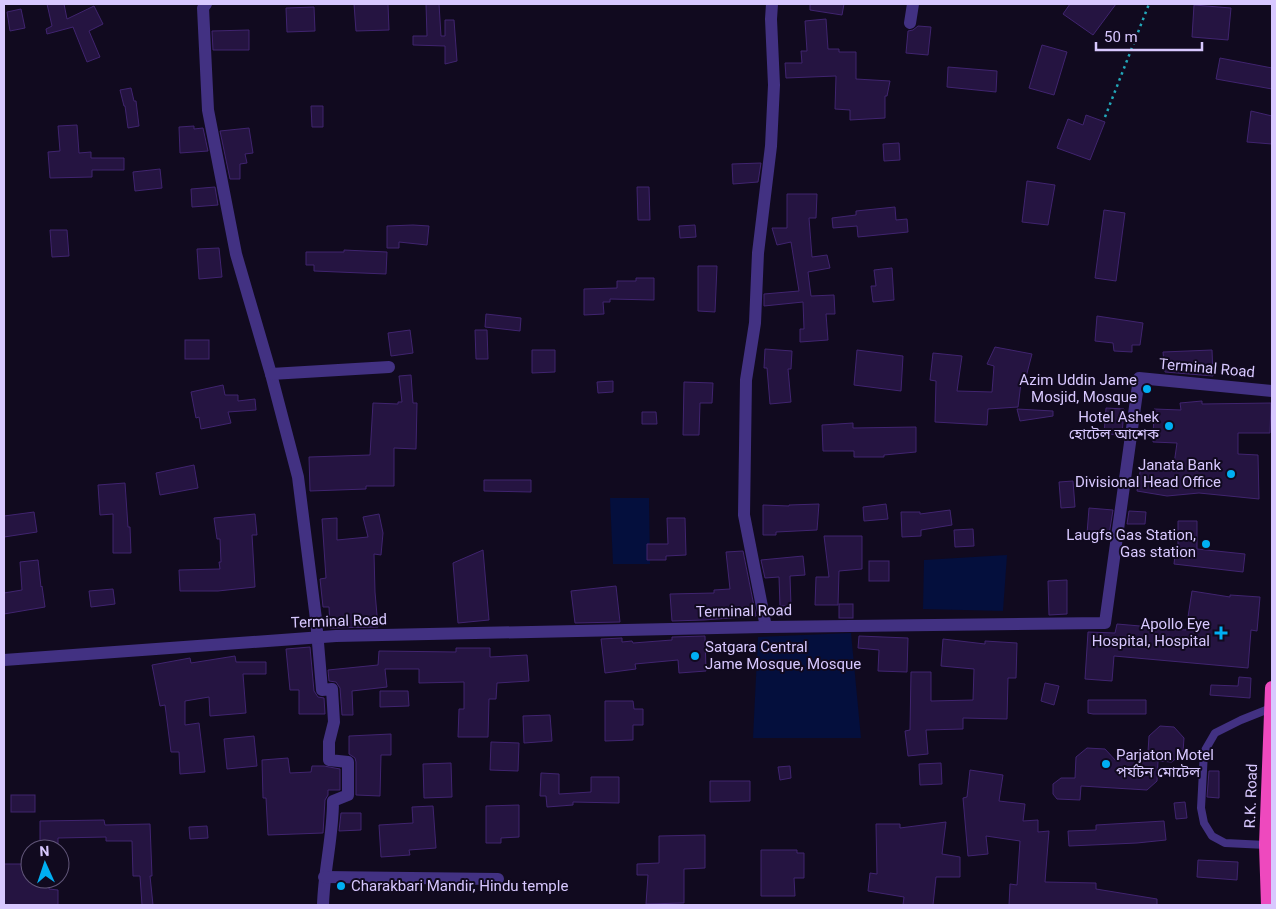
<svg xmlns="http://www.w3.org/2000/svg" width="1276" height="909" viewBox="0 0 1276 909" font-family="Roboto,'Noto Sans Bengali',sans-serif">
<rect width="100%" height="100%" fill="#110a1f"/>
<g fill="#040f3d">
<path d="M610,498h39l1,66h-37z"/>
<path d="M1007,555l-4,56 -80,-2 1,-49z"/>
<path d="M851,633l10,105h-108l5,-101z"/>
</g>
<g fill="#251441" stroke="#40246f">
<path d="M47,4h17l3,15 27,-13 9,18 -14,7 11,26 -13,5 -14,-35 -26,7 -1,-5 6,-3z"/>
<path d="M354,4h34l1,26 -33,1z"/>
<path d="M426,4h13l2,32h4v-16h9l3,41 -12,3v-18l-32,-1v-9h14z"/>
<path d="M810,4h34l-2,11 -32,-5z"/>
<path d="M1070,4h46l-23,31 -30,-21z"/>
<path d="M1194,5l37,3 -3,32 -36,-3z"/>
<path d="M314,7l1,24 -28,1 -1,-24z"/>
<path d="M21,9l4,19 -15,3 -3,-19z"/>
<path d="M826,19l2,30h11v3h17v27l34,2 -3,15h-2v22l-35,2v-10l-15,-1 1,-33 -50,2 -1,-15h17l-1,-12h6l-2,-30z"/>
<path d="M918,26l13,1 -3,28 -22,-2 2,-22 5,-1z"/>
<path d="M249,30v20h-36l-1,-19z"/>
<path d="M1042,45l25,7 -13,43 -25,-7z"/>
<path d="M1220,58l52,10v21l-56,-10z"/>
<path d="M948,67l49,4 -1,21 -49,-5z"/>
<path d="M131,88l3,13h2l3,25 -11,2 -3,-22h-1l-4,-16z"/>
<path d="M311,106h12v21h-11z"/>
<path d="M1251,111l21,5v28l-25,-2z"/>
<path d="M1086,115l19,7 -15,38 -33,-12 11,-29 15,6z"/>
<path d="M77,125l2,28 12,-1v6h33v12h-32v7l-42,1 -2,-26 12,-1 -2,-25z"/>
<path d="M194,126v3l9,-1 5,23 -28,2 -1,-26z"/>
<path d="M249,128l4,25 -8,1 2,9 -7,1v15h-10l-10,-48z"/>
<path d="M899,143l1,17 -16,1 -1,-17z"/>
<path d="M761,163l-3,19 -25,2 -1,-20z"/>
<path d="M160,169l2,19 -27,3 -2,-19z"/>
<path d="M1027,181l28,4 -7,40 -26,-3z"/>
<path d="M215,187l3,18 -26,2 -1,-18z"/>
<path d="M637,187h12l1,33h-12z"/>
<path d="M787,194h30l-1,24h-7l3,39 15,-2 3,13 -22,4 3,24 23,-1 1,19h-9l2,26 -28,2v-13h4l-1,-27 -39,4v-12l35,-3 -8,-49 -14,3 -5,-17h15z"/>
<path d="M895,207l1,13 11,-1 1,13 -50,5 -1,-11 -24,2 -1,-10 24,-3v-4z"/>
<path d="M1104,210l21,3 -9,68 -21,-3z"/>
<path d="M413,225l16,1 -2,19 -28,-3v6h-12v-22z"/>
<path d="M695,225l1,12 -16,1 -1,-12z"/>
<path d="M50,230h17l2,26 -17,1z"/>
<path d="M219,248l3,29 -23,2 -2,-30z"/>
<path d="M344,250l43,2 -1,22 -72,-3v-6h-8v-13h38z"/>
<path d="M698,266h19l-2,46 -17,-1z"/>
<path d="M892,268l2,32 -21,2 -2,-16h5l-2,-16z"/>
<path d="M636,278h18v22l-44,-1v3h-7l1,12 -20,1v-26l33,-1v-7h19z"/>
<path d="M486,314l35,4 -1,13 -35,-4z"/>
<path d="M1097,316l46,7 -3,22h-8v7l-18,-1 -1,-8 -18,-2z"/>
<path d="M410,330l3,23 -22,3 -3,-23z"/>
<path d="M475,330h12l1,29h-12z"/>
<rect x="185" y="340" width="24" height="19"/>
<path d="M995,347l37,7 -6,23 -4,-2 -4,32 -30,2 -1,16 -52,-3 1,-41 -6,-1 3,-27 29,3 -5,35 35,1 2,-26 -7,-2z"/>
<path d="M765,349l27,2 -1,18h-3l3,33 -21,2 -3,-36h-3z"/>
<path d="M532,350h23v22l-23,1z"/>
<path d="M857,350l46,6 -2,35 -47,-6z"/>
<path d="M1212,350l1,26 -48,-4 -2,-20z"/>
<path d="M411,375l2,28h4l-1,46 -22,-1v38h-28v3l-56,2 -1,-34 61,-2 3,-52 25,1v-2h4l-3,-26z"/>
<path d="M613,381v11l-15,1 -1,-11z"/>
<path d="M684,382l29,1 -1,20h-12l-1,32h-16z"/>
<path d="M223,385l2,10h13v6l17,-2 1,11 -28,2 3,11 -30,6 -2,-12 -3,1 -5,-26z"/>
<path d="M1202,401v3l69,-1 -1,30h-32v21l20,1 1,44 -60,-6 -32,3 -30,-5 4,-25 32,5 4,-28 -24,-1 1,-33 27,1 -1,-7z"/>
<path d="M1106,408l18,1 -2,26 -18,-1z"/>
<path d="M1017,409l36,2v5l-33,5z"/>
<path d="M642,412h14l1,12h-15z"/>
<path d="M853,423v5l63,-1v25l-32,3v2h-30v-6h-31l-1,-26z"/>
<path d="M194,465l4,23 -38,7 -4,-22z"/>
<path d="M484,480h47v12l-47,-1z"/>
<path d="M1073,481l2,26 -14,1 -2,-26z"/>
<path d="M125,483l3,44h2l1,26h-18v-39l-13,1 -2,-30z"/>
<path d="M819,504l-2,26 -41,2v3h-13v-30l26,1v-1z"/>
<path d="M886,504l2,15 -24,2 -1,-14z"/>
<path d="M1089,508l24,2 -4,25 -22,-1z"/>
<path d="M950,510l2,15 -31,5v6l-19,1 -1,-25h19v2z"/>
<path d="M1129,511l17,1 -1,12h-18z"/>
<path d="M34,512l3,20 -33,5v-21z"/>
<path d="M255,514l2,21h-5l3,52 -37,4h-38l-1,-21 41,-1 -1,-7h2l-1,-23h-3l-3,-21z"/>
<path d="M379,514l4,19 -2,22 -7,-1 1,38 3,35 -48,1 -1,-21h-6l-3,-28 6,-1 -4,-59 15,-1v22l31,-3 -5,-20z"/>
<path d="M667,518h18l1,37 -20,1v4h-19v-16h21z"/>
<path d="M1178,521h19v28l48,5 -2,18 -69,-8 2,-18h2z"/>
<path d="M973,529l1,17 -19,1 -1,-17z"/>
<path d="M824,536h38v33l-23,2 -1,34h-23l1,-28h13z"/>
<path d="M483,550l6,70 -31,3 -5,-60z"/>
<path d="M743,551l13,65 -52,4 -32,1 -2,-27 44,-1v-3l16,-1 -4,-37z"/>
<path d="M803,556l2,19 -15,1 1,30h-11l-1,-29 -14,1 -4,-18z"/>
<path d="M38,560l3,27 1,-1 3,21 -41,7v-21l18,-3 -2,-28z"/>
<rect x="869" y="561" width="20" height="20"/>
<path d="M1067,580v34l-18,1 -1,-34z"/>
<path d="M616,586l4,36 -45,1 -4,-32z"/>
<path d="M113,589l2,15 -24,3 -2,-16z"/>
<path d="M1192,591l38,6v-2l30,2 -3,34 -6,-1 -3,38 -134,-12 -2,25 -27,-2 3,-47 27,1 2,-9 69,6z"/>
<rect x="839" y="604" width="14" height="14"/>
<path d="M705,636l1,35 -27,2 -1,-13 -43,4 1,5 -31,4 -4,-34 21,-1v4l10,-1 1,2 39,-3v-3z"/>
<path d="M859,636l49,2 -1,34 -29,-1 1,-21 -21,-2z"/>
<path d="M943,639l42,5v-3l32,2 -1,35h-8l-1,41 -44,-1v11l-37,1 2,24 -20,2 -3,-25 5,-1 1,-58h20v29l42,-1 1,-31 -33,-3z"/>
<path d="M310,647l4,44 4,6 6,1 1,16h-26v-24h-9l-4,-41z"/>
<path d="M456,648h34v9l37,-2 2,26 -32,2 -1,16h-7l-1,38h-30l1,-28h5v-27l-45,1v-14h-34l2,18 -35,4 1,24h-11l-2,-27 -4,-6 -7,-1 -1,-11 50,-5 1,-14 77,1z"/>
<path d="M235,656l1,6h30v12h-23l3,39 -36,3 -1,-19 -24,4v24l14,-2 6,49 -25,2 -1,-22h-8l-6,-47 -5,1 -8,-41 38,-7 1,5z"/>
<path d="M1239,677l12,1 -1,20 -40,-3 1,-10 27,1z"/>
<path d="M1045,683l14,3 -5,19 -13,-4z"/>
<path d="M380,691h28l1,15 -29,1z"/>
<path d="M1088,700h58v14h-53l-5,-1z"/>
<path d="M605,701h28l1,8h9v16h-10v15l-28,1z"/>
<path d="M550,715l2,26 -28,2 -1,-27z"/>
<path d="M1160,726l14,1 10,11 -1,14 -11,10 -14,-1 -1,20 -10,9 -66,-4 -1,14 -23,-1 -4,-5v-10l8,-6h14l1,-21 11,-9 18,1 12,13 13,-11 18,1 1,-16z"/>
<path d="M391,734v21h-10l-1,41 -24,-1v-33l-1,-4 -6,-4v-18z"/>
<path d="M254,736l3,30 -30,3 -3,-30z"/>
<path d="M491,742l28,1 -1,28 -28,-1z"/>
<path d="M288,758l2,15 21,-1 1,-6h12l16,3v21h-12v5l-3,5 -2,33 -55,2 -2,-37h-3l-1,-38z"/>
<path d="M451,763l1,34 -28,1 -1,-34z"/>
<path d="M941,763l1,21 -22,1 -1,-21z"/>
<path d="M790,766l1,12 -11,2 -2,-13z"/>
<path d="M970,770l33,5 -4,26 26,3 -2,17 15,-1v12l11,-1 -4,51 51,1v6l61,10v6h-148l1,-21 7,1 3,-44 -34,-5 2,18 -20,2 -5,-58 4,-1z"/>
<path d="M1209,771h10v27l-12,-1z"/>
<path d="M541,773l18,1v20l32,-2v-15h28v26l-46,-1v3l-26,2 -1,-11h-6z"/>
<path d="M710,781h40v20l-40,1z"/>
<rect x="11" y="795" width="24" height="17"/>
<path d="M1185,802l2,16 -11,1 -2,-16z"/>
<path d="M519,805v32l-18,1v5h-15v-37z"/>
<path d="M433,806l3,42 -27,2 1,5 -29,2 -2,-32 34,-2 -1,-16z"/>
<path d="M341,813h20v17l-22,1z"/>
<path d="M104,820l1,5 45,-1 2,52h-2l3,29h-11l-2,-29h-7l-1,-35h-26v-4l-48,1v11h-18v-28z"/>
<path d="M1164,821l2,19 -29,3 -68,3 -1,-15 28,-1v-5z"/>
<path d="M946,822l-4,32 18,3v20h-24l-3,28h-30l1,-8 -36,-6 2,-18 7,1 -1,-50h24v4z"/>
<path d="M207,826l1,12 -18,1 -1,-12z"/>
<path d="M705,835v33l-21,1v34l-38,1 2,-29h-11v-11l22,-1v-27z"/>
<path d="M761,850h36v3h7v25h-10l1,18h-34z"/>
<path d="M1198,860l40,2 -1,18 -40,-3z"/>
<path d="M4,864h26v15h20l-1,10 9,1v15h-54z"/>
</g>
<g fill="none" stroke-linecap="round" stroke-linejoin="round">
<path stroke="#22a7b9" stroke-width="2.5" stroke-dasharray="2.5 4" stroke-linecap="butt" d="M1105,117l44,-113"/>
<path stroke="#423182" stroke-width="8" d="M1266,845l-41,-2 -13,-7 -8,-13 -3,-15 3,-56 11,-19 26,-13 30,-12"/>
<g stroke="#423182" stroke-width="12">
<path d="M206,4l-3,4 5,102 28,144 35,120 27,103 18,142 6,71 10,-1 2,33 -5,20v18l19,2v33l-15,6c0,36 -9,68 -10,104"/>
<path d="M910,23l3,-19"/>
<path d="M271,374l118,-7"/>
<path d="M766,627l-22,-112 2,-135 9,-57 3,-70 13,-107 3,-61 -3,-66 1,-15"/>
<path d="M4,660l332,-24 430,-9 339,-4 34,-245 133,13"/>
<path d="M324,877l174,2"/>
</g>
<path stroke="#ee49be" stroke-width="14" d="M1268,905l-2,-60 6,-157"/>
</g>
<g fill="#00aff3" stroke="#110a1f" stroke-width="2">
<circle cx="1147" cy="389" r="5"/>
<circle cx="1169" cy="426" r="5"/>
<circle cx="1231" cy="474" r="5"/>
<circle cx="1206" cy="544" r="5"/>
<path d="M1218.5 625.5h5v5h5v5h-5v5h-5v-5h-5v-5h5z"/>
<circle cx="695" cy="656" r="5"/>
<circle cx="1106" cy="764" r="5"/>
<circle cx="341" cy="886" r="5"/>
</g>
<g text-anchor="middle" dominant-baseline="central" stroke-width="4" stroke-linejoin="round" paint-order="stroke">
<g font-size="15" fill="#d8c8ff" stroke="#110a1f">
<text transform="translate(1207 368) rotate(5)">Terminal Road</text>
<text transform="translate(744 611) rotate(-1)">Terminal Road</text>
<text transform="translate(339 621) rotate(-2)">Terminal Road</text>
<text transform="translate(1251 796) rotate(-88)">R.K. Road</text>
</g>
<g font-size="15" fill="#d8c8ff" stroke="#110a1f" text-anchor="end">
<text x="1137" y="380">Azim Uddin Jame<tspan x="1137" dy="17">Mosjid, Mosque</tspan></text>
<text x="1159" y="417">Hotel Ashek<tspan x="1159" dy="17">হোটেল আশেক</tspan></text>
<text x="1221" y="465">Janata Bank<tspan x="1221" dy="17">Divisional Head Office</tspan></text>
<text x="1196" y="535">Laugfs Gas Station,<tspan x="1196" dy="17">Gas station</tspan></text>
<text x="1210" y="624">Apollo Eye<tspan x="1210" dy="17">Hospital, Hospital</tspan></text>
<text x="705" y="647" text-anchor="start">Satgara Central<tspan x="705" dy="17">Jame Mosque, Mosque</tspan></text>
<text x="1116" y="755" text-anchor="start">Parjaton Motel<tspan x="1116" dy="17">পর্যটন মোটেল</tspan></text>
<text x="351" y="886" text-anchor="start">Charakbari Mandir, Hindu temple</text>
</g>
</g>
<rect width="1276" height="909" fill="none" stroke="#d8c8ff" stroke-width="10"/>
<g transform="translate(45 864) rotate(357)"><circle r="24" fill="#110a1f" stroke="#615679"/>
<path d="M0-4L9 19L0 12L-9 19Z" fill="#00aff3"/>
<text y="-8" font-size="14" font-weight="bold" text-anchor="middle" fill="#d8c8ff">N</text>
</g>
<path d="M1096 42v8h106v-8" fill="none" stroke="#d8c8ff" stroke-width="2.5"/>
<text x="1104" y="42" font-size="15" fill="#d8c8ff" stroke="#110a1f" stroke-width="4" paint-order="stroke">50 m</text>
</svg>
